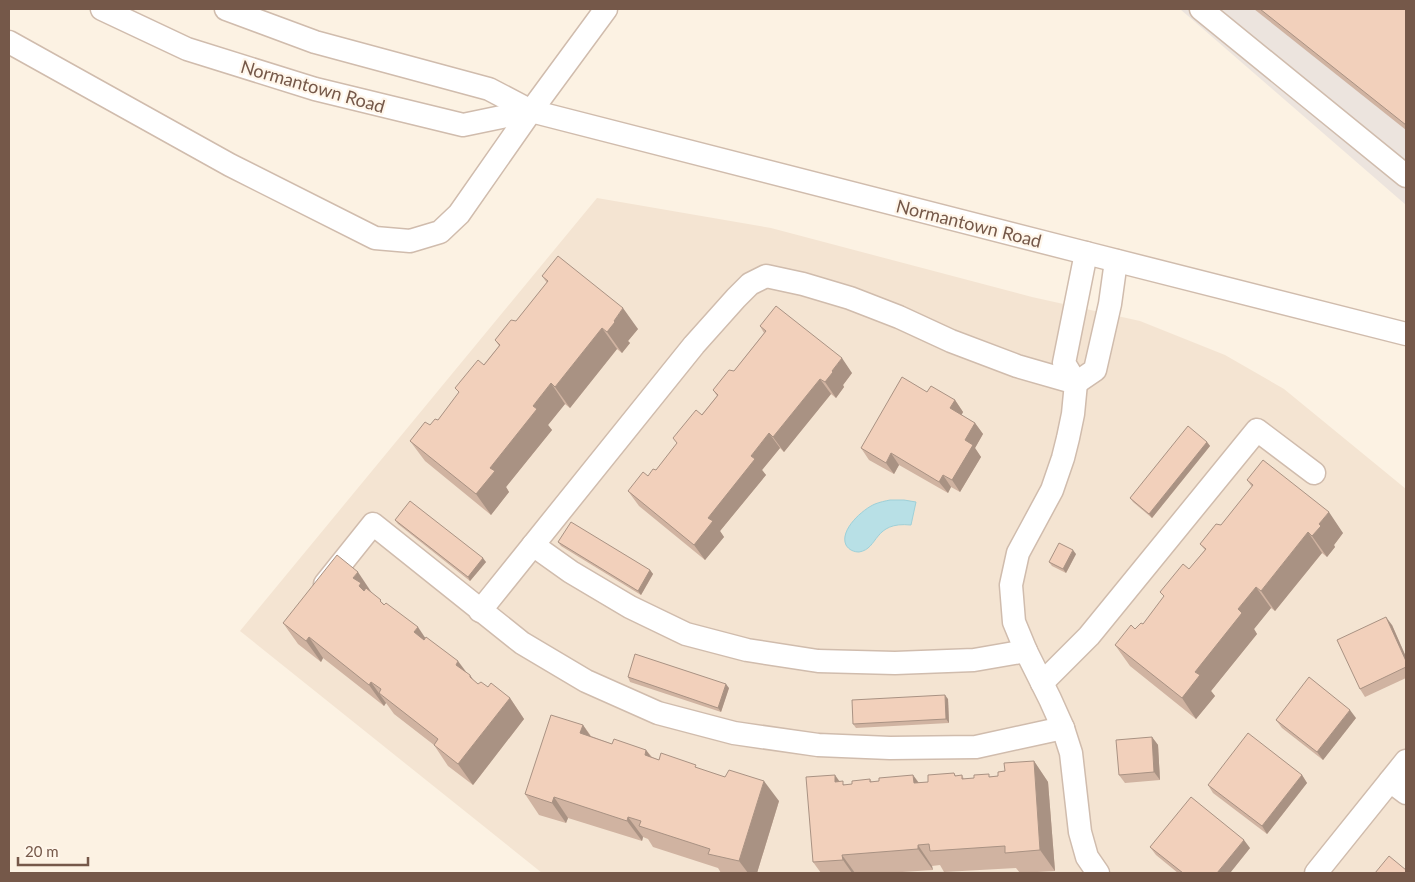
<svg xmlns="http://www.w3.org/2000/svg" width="1415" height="882" viewBox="0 0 1415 882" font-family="Lato,sans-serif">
<rect width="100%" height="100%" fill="#fcf2e3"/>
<path fill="#f4e4d2" d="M597,198l174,30 261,69 108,24 85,34 59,34 122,100v384h-864l-302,-242z"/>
<path fill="#ece4de" d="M1180,9h226v196z"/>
<path fill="#b8e0e6" stroke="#9ed0d8" d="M890,500h14l12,2 -5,23c-38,-4 -32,24 -52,27 -5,0 -10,-2 -13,-7 -7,-15 17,-36 29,-41 5,-2 10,-3 15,-4z"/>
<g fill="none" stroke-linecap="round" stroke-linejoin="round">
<g stroke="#d0bcad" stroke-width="25">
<g id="minor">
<path d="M102,9l85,40 128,40 148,36 68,-14"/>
<path d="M226,9l89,33 174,47 42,22 555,142 320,81"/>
<path d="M1201,9l205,167"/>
<path d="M9,42l221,123 145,73 35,3 30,-9 19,-18 72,-103 75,-102"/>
<path d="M1086,253l-22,110 12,20 -3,31 -5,24 -5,20 -11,32 -34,63 -7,32 3,37 12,29 24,48 13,29 8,25 9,79 7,25 11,16"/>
<path d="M1076,383l19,-13 15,-66 6,-43"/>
<path d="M533,545l38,27 59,35 56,27 61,16 71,11 77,2 79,-3 52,-9"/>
<path d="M325,584l48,-60 149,119 64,38 72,32 76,20 84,12 72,3 86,-1 87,-19"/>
<path d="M480,611l214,-266 42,-47 14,-14 16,-8 37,8 47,14 49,19 52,24 66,25 59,17"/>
<path d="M1042,683l47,-47 168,-206 57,43"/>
<path d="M1390,781l16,12"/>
<path d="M1316,873l90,-112"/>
</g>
</g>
<use href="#minor" stroke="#fff" stroke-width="22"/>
</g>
<g fill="#d0b3a1">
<path d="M1254,9h152v121z"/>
<path d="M542,276l96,53 -10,12 2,2 -8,10 -5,-4 -47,59 -5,-4 -17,21 4,5 -46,57 3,5 -18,23 -66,-54 -15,-20 28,-21 61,-74 -4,-6 21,-19 31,-38z"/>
<path d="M760,326l92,47 -9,12 1,2 -8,11 -5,-4 -47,58 -4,-4 -18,22 4,5 -46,56 4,6 -19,23 -66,-54 -11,-15 28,-21 61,-74 -4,-6 21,-19 30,-38z"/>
<path d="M927,392l28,8 8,12 -2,3 14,8 8,11 -8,14 6,9 -21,35 -9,-5 -3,6 -49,-28 -5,9 -25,-14 -8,-12z"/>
<path d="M1207,442l3,4 -58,72 -19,-16 -3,-4z"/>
<path d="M1247,480l96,53 -9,12 1,2 -8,10 -5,-4 -47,58 -4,-3 -17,21 3,5 -46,57 4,5 -19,23 -66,-53 -15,-21 28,-21 62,-74 -5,-6 21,-19 31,-38z"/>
<path d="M395,520l91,42 -16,19 -72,-57z"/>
<path d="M558,542l92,28 3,4 -12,21 -80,-49z"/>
<path d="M1076,554l-10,19 -14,-7 -3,-4z"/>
<path d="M372,593l13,12 82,68 7,8 4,3 10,3 22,11 14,21 -51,66 -25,-19 -14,-21 -40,-31 -8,-11 -2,3 -61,-48 -2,4 -23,-18 -15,-21z"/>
<path d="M1392,625l14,32v21l-41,19 -5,-8z"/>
<path d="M628,677l101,11 -8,24 -91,-30z"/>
<path d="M948,699l1,24 -93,5 -3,-4z"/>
<path d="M1356,718l-33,42 -41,-32 -6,-8z"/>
<path d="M583,725l8,11 21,8 34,6 6,7 7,3 39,9 81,32 -22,72h-36l-3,-5 -65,-21 -5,-8 -5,-2 -1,4 -74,-23 -2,5 -27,-8 -14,-21z"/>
<path d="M1152,737l6,8 2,35 -35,3 -6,-8z"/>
<path d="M1034,761l14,21 7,89 -35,2 -4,-5 -72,4 -4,-7 -8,1 1,4 -46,3h-66l-8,-11 27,-80 5,3 7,-1 18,-5 2,3 7,-1 34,-6 6,8 9,-1 26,-9 2,3 6,-1 2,4 34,-3 7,-5z"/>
<path d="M1302,775l5,8 -40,51 -54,-41 -5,-8z"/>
<path d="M1150,847l100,1 -20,25h-52l-22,-18z"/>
</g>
<g fill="#a99283">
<path d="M623,308l15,21 -10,12 2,2 -8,10 -15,-21 7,-11z"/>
<path d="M602,328l15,21 -47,59 -15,-21z"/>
<path d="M842,358l10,15 -9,12 1,2 -8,11 -11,-16 7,-11z"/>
<path d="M820,379l11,15 -47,58 -11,-15z"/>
<path d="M551,383l14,21 -17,21 4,5 -46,57 3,5 -18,23 -15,-21 14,-26 43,-62z"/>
<path d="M955,400l8,12 -4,8 -9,-12z"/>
<path d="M975,423l8,11 -8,14 6,9 -21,35 -8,-12 13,-40z"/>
<path d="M769,433l11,15 -18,22 4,5 -46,56 4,6 -19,23 -11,-15 14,-27 43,-62z"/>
<path d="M1207,442l3,4 -58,72 -3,-4z"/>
<path d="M891,453l8,12 -5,9 -8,-11z"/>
<path d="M943,475l8,12 -3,6 -9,-11z"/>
<path d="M1329,512l14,21 -9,12 1,2 -8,10 -15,-21 7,-12z"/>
<path d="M1308,532l14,21 -47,58 -14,-20z"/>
<path d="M1073,550l3,4 -10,19 -3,-4z"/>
<path d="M483,558l3,4 -16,19 -2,-4z"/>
<path d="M650,570l3,4 -12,21 -3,-4z"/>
<path d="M358,572l14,21 1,14 -20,-29z"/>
<path d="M1256,587l15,21 -17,21 3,5 -46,57 4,5 -19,23 -14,-21 13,-26 43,-63z"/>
<path d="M1386,617l6,8 14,32v4z"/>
<path d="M418,627l14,21 -18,-16z"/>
<path d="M309,637l14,21 -2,4 -15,-21z"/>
<path d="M458,661l12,16v-2l14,21 -28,-31z"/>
<path d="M371,682l15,21 -2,3 -15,-21z"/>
<path d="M726,684l3,4 -8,24 -3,-4z"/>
<path d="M945,695l3,4 1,24 -3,-4z"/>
<path d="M510,698l14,21 -51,66 -15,-21z"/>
<path d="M1350,710l6,8 -33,42 -6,-8z"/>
<path d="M583,725l14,21 -17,-13z"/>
<path d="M1152,737l6,8 2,35 -6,-8z"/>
<path d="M646,750l15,21 -16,-16z"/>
<path d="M1034,761l14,21 7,89 -15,-21z"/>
<path d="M835,775l15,21 -15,-14z"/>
<path d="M913,775l15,21 -14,-13z"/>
<path d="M1302,775l5,8 -40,51 -5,-8z"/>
<path d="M764,781l15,20 -22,72h-9l-9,-12z"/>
<path d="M554,797l14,21 -2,5 -14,-20z"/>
<path d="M628,817l15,20 -1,4 -15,-20z"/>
<path d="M1244,840l6,8 -20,25h-13z"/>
<path d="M918,845l14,21 1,4 -15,-21z"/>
<path d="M842,855l13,18h-3l-9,-13z"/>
</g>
<g fill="#f2d0bb" stroke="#a99283">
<path d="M1260,9h146v116z"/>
<path d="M558,256l65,52 -9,13 1,1 -8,10 -5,-4 -47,59 -4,-4 -18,23 4,3 -47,59 5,3 -19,23 -66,-53 15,-19 5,3 5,-6 3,1 21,-28 -4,-4 23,-28 6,5 16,-20 -5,-5 16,-20 5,1 32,-40 -6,-5z"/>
<path d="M776,306l66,52 -10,13 1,1 -8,10 -5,-3 -47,58 -4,-4 -18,23 4,3 -47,59 5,3 -19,24 -66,-54 15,-19 5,4 5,-7 3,1 21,-27 -4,-5 23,-28 6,5 16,-20 -5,-5 16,-20 5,1 32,-40 -6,-5z"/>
<path d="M902,377l25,15 4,-6 24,14 -5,8 25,15 -10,17 8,5 -21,35 -9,-5 -4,7 -48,-29 -5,10 -25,-15z"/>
<path d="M1188,426l19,16 -58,72 -19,-16z"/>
<path d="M1263,460l66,52 -10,12 2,2 -9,10 -4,-4 -47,59 -5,-4 -18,22 4,4 -47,59 5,3 -18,23 -67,-53 16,-20 4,4 6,-6 2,1 21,-28 -4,-4 23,-28 6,5 17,-20 -6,-5 16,-20 5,1 32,-40 -6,-5z"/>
<path d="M410,501l73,57 -15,19 -73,-57z"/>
<path d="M571,522l79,48 -12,21 -80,-49z"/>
<path d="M1059,543l14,7 -10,19 -14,-7z"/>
<path d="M337,555l21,17 -5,6 8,5 -2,3 5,5 2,-3 15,12 -1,1 4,4 2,-2 32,24 -4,5 10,8 2,-3 32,24 -2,4 14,10v2l8,7 3,-2 7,5 3,-4 19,15 -52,66 -24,-19 4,-6 -59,-46 2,-4 -10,-7 -2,3 -60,-48 -3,4 -23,-18z"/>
<path d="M1386,617l20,44v6l-46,22 -23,-49z"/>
<path d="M635,654l91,30 -8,24 -90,-31z"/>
<path d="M1309,677l41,33 -33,42 -41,-32z"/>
<path d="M945,695l1,24 -93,5 -1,-24z"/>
<path d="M551,715l32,10 -3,8 32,11 2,-5 32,11 -1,5 14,5 2,-7 35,12 -1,2 30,10 4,-7 35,11 -25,80 -31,-7 2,-5 -71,-23 2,-5 -13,-4 -1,4 -73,-24 -2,6 -27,-9z"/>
<path d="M1248,733l54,42 -40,51 -54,-41z"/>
<path d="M1152,737l2,35 -35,3 -3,-35z"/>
<path d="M1034,761l6,89 -35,3v-7l-75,5 -1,-7 -11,1v4l-76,6 1,5 -30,2 -7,-85 29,-2v7l8,-1v4l9,-1v-3l18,-2v3l9,-1v-3l34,-3 1,8 14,-1v-7l26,-2 1,3 7,-1v4l12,-1v-3l15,-1v3l9,-1v-4l7,-1 -1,-8z"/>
<path d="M1191,797l53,43 -27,33h-34l-33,-26z"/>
<path d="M1389,856l17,14v3h-31z"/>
</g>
<g text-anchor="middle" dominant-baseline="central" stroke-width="4.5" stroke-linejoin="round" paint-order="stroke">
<g font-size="18" fill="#755849" stroke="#fff6ea">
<text transform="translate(313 86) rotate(16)">Normantown Road</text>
<text transform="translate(969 223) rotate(14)">Normantown Road</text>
</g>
</g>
<rect width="1415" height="882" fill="none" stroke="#755849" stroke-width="20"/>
<path d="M18 857v8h70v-8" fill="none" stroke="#755849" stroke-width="2.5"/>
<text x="25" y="857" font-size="15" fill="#755849" stroke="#fff6ea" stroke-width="4" paint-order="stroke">20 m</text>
</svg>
